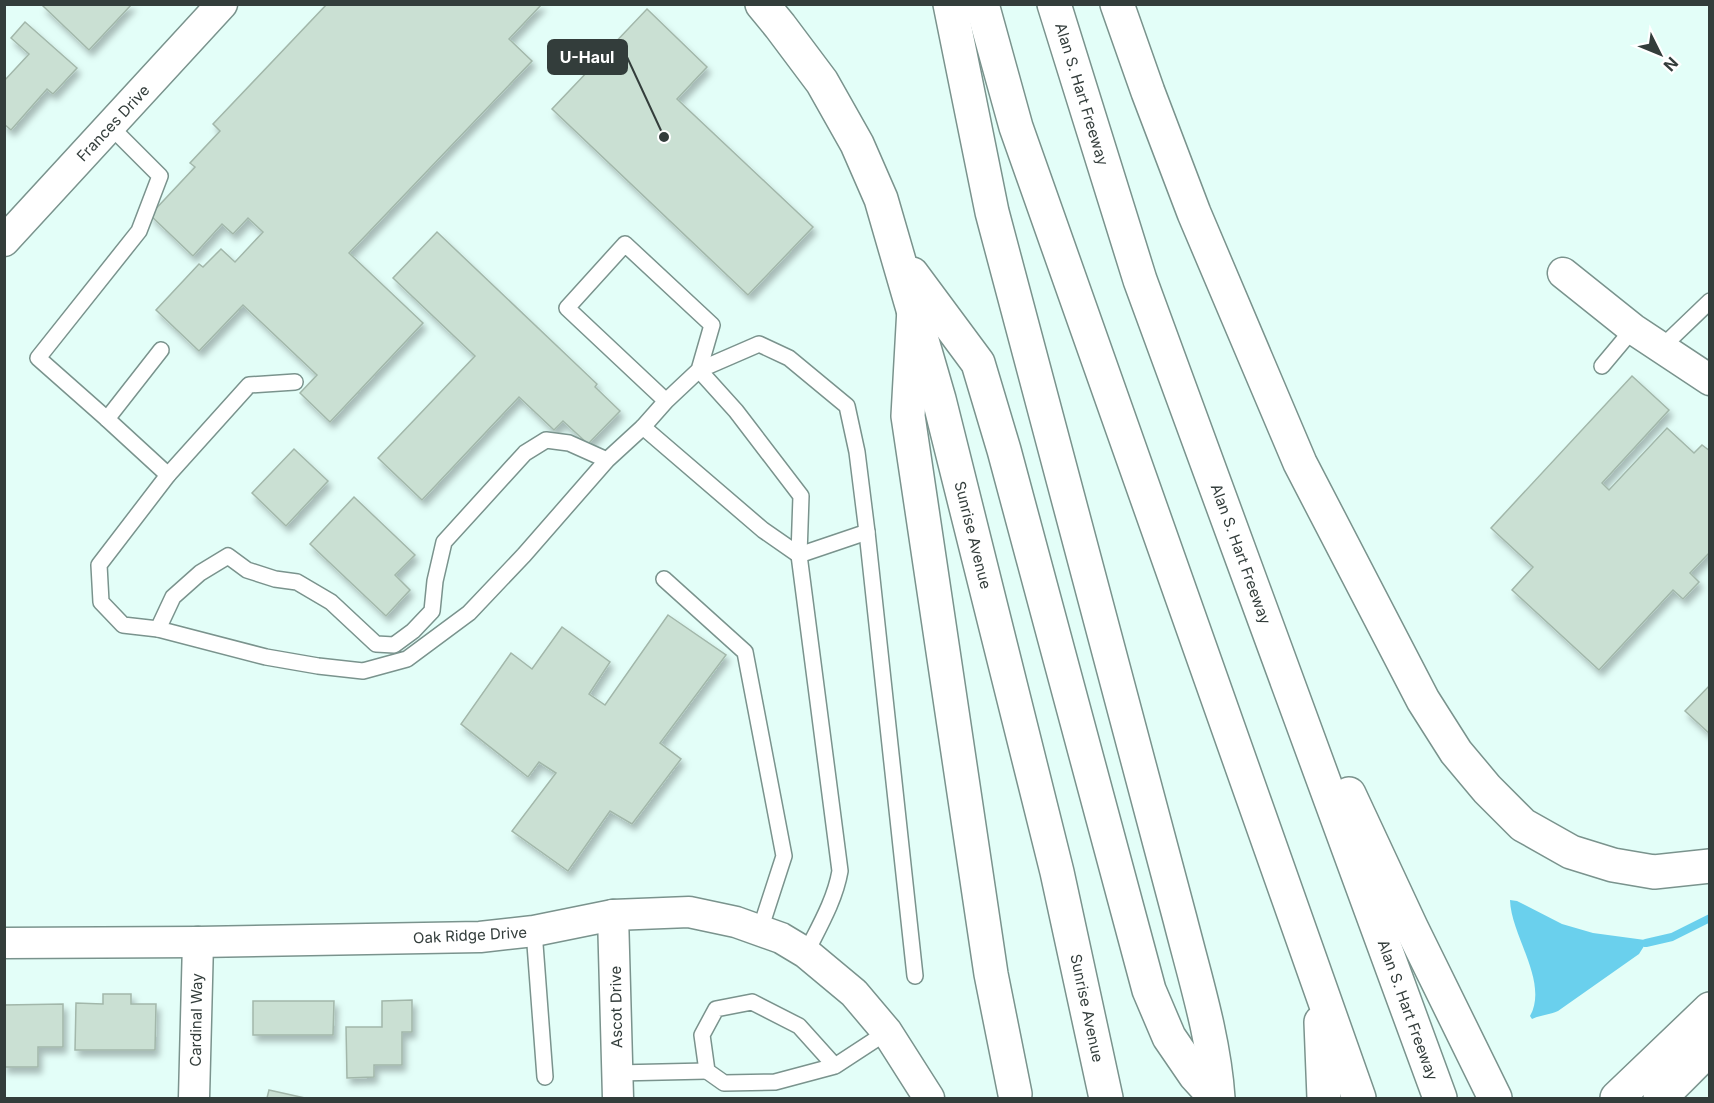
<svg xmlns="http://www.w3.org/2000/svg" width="1714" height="1103" viewBox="0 0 1714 1103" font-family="Inter,sans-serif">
<defs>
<filter id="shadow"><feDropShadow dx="3.5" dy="6" stdDeviation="3" flood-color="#0004"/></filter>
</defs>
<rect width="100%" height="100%" fill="#e3fef8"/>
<path fill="#6ad0ed" d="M1510,900l7,1 45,23 31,9 52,7 1,3 -7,11 -81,57c-9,4 -18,4 -26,8l-2,-3c19,-34 -19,-80 -20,-116z"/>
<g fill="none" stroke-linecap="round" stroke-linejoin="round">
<path stroke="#6ad0ed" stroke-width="8" d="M1646,943l26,-6 38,-19"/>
</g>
<g fill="#cae0d3" stroke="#a2b7aa" stroke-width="1.5" filter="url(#shadow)">
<path d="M45,4h87l-43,46 -46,-44z"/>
<path d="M327,4h215l-33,35 23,22 -183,192 74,70 -93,99 -30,-29 17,-18 -74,-70 -44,46 -43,-41 43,-46 4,3 18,-18 14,13 28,-30 -15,-14 -15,16 -11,-10 -29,32 -43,-41 45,-48 -5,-4 30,-32 -7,-7z"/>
<path d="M647,9l60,58 -30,32 136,128 -65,68 -196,-186z"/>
<path d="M25,22l52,46 -24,26 -6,-5 -36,41 -7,-6v-43l25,-27 -18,-16z"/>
<path d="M437,232l160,152 -2,3 25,24 -32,33 -25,-23 -9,9 -35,-33 -97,103 -44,-42 97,-102 -82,-78z"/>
<path d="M1632,376l37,34 -67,73 7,7 58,-62 27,25 8,-8 8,6v101l-20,21 9,9 -16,17 -10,-9 -74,80 -87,-80 21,-23 -42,-39z"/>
<path d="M294,449l34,32 -42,45 -34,-33z"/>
<path d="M354,497l61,58 -20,20 15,15 -24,26 -76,-72z"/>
<path d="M668,615l58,40 -66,88 21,16 -49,65 -22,-13 -42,60 -56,-40 44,-58 -17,-11 -11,15 -67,-53 50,-71 21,16 30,-42 48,35 -21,32 16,11z"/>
<path d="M1710,685v49l-25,-23z"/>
<path d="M103,994h28v10h25l-1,46h-80l1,-47 27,1z"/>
<path d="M412,1000v32h-10v33h-28v12l-27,1 -1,-51h36v-26z"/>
<path d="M253,1001h81l-1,34h-80z"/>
<path d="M63,1004v43h-25v20h-34v-62z"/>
<path d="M269,1090l36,8h-38z"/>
</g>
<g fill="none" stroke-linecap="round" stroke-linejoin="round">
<g stroke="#7a938d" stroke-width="18">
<g id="service">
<path d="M1661,348l49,-47"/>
<path d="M161,350l-54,69 61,56"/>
<path d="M1602,366l31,-37"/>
<path d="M107,419l-69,-61 101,-127 21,-55 -50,-50"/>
<path d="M643,427l120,103 36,25 68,-23"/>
<path d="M607,460l-83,95 -55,58 -62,46 -44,12 -45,-5 -52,-9 -108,-28 15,-32 27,-24 28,-17 19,14 28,9 22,3 34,20 45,42 18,1 19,-14 19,-20 3,-30 9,-39 81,-89 21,-13 23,3 38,17 36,-33 23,-26 33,-31 13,-45 -87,-81 -58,64 99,93"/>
<path d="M664,579l81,73 39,204 -24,74"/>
<path d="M158,629l-35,-4 -22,-23 -2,-37 69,-90 81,-90 46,-3"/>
<path d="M534,931l11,146"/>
<path d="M806,953c13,-26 29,-53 34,-82l-41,-316 2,-59 -65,-85 -37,-41 60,-26 30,14 58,48 10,46 10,80 48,444"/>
<path d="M835,1066l-60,16 -51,1 -17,-12 -5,-36 14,-26 36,-7 47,24 36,40 52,-34"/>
<path d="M617,1073l90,-2"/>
</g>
</g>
<g stroke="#7a938d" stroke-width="33">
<g id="minor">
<path d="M4,241l218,-237"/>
<path d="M1563,273l70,56 77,51"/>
<path d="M613,915l5,183"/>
<path d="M4,943l194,-1 282,-5 54,-6 79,-16 76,-3 47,10 45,16 25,15 48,40 33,39 42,66"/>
<path d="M194,1098l4,-156"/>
</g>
</g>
<g stroke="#7a938d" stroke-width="36">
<g id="primary">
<path d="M762,4l18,22 42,56 35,62 24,55 58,200 118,473 49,226"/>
<path d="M912,274l66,89 26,87 145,540 20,47 26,38 21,23"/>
<path d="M1617,1098l93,-89"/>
<path d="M1660,1098l50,-50"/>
</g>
</g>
<g stroke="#7a938d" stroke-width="36">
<g id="motorway">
<path d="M950,4l42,208 188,707c15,59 34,119 38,179"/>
<path d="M982,4l34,123 343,971"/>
<path d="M1054,4l86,276 300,818"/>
<path d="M1117,4l31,88 46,121 106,250 123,237 33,52 31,37 36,36 48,27 42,13 41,7 56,-6"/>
<path d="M914,308l-6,108 83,558 24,120"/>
<path d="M1349,794l62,133 84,171"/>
<path d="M1321,1022l3,76"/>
</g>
</g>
<use href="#service" stroke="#fff" stroke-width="15"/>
<use href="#minor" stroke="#fff" stroke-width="30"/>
<use href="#primary" stroke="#fff" stroke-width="33"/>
<use href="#motorway" stroke="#fff" stroke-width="33"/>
</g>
<g text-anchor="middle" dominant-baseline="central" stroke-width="4.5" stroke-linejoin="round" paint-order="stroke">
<g font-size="15" fill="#333d3b" stroke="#fff">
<text transform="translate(1082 94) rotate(73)">Alan S. Hart Freeway</text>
<text transform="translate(113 123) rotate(-47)">Frances Drive</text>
<text transform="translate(973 535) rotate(76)">Sunrise Avenue</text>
<text transform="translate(1241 554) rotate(70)">Alan S. Hart Freeway</text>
<text transform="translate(470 935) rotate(-3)">Oak Ridge Drive</text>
<text transform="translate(616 1007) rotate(-91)">Ascot Drive</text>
<text transform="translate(1087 1008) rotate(78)">Sunrise Avenue</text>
<text transform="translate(1408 1010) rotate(70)">Alan S. Hart Freeway</text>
<text transform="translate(196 1020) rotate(-89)">Cardinal Way</text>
</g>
</g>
<path fill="none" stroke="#333d3b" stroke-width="2" d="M664 137L627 57"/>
<circle fill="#333d3b" stroke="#fff" stroke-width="2" cx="664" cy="137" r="6"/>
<rect fill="#333d3b" stroke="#333d3b" stroke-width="2" x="548" y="40" width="79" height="34" rx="6"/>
<g font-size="16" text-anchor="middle" font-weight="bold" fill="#fff">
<text x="587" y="63">U-Haul</text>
</g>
<rect width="1714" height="1103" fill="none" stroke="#333d3b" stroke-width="12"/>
<g transform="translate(1660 54) rotate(133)" stroke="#ffffff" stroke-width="4.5" paint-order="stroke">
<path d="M0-4.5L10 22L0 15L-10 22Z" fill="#333d3b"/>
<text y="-9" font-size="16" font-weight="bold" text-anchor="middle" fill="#333d3b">N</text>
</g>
</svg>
